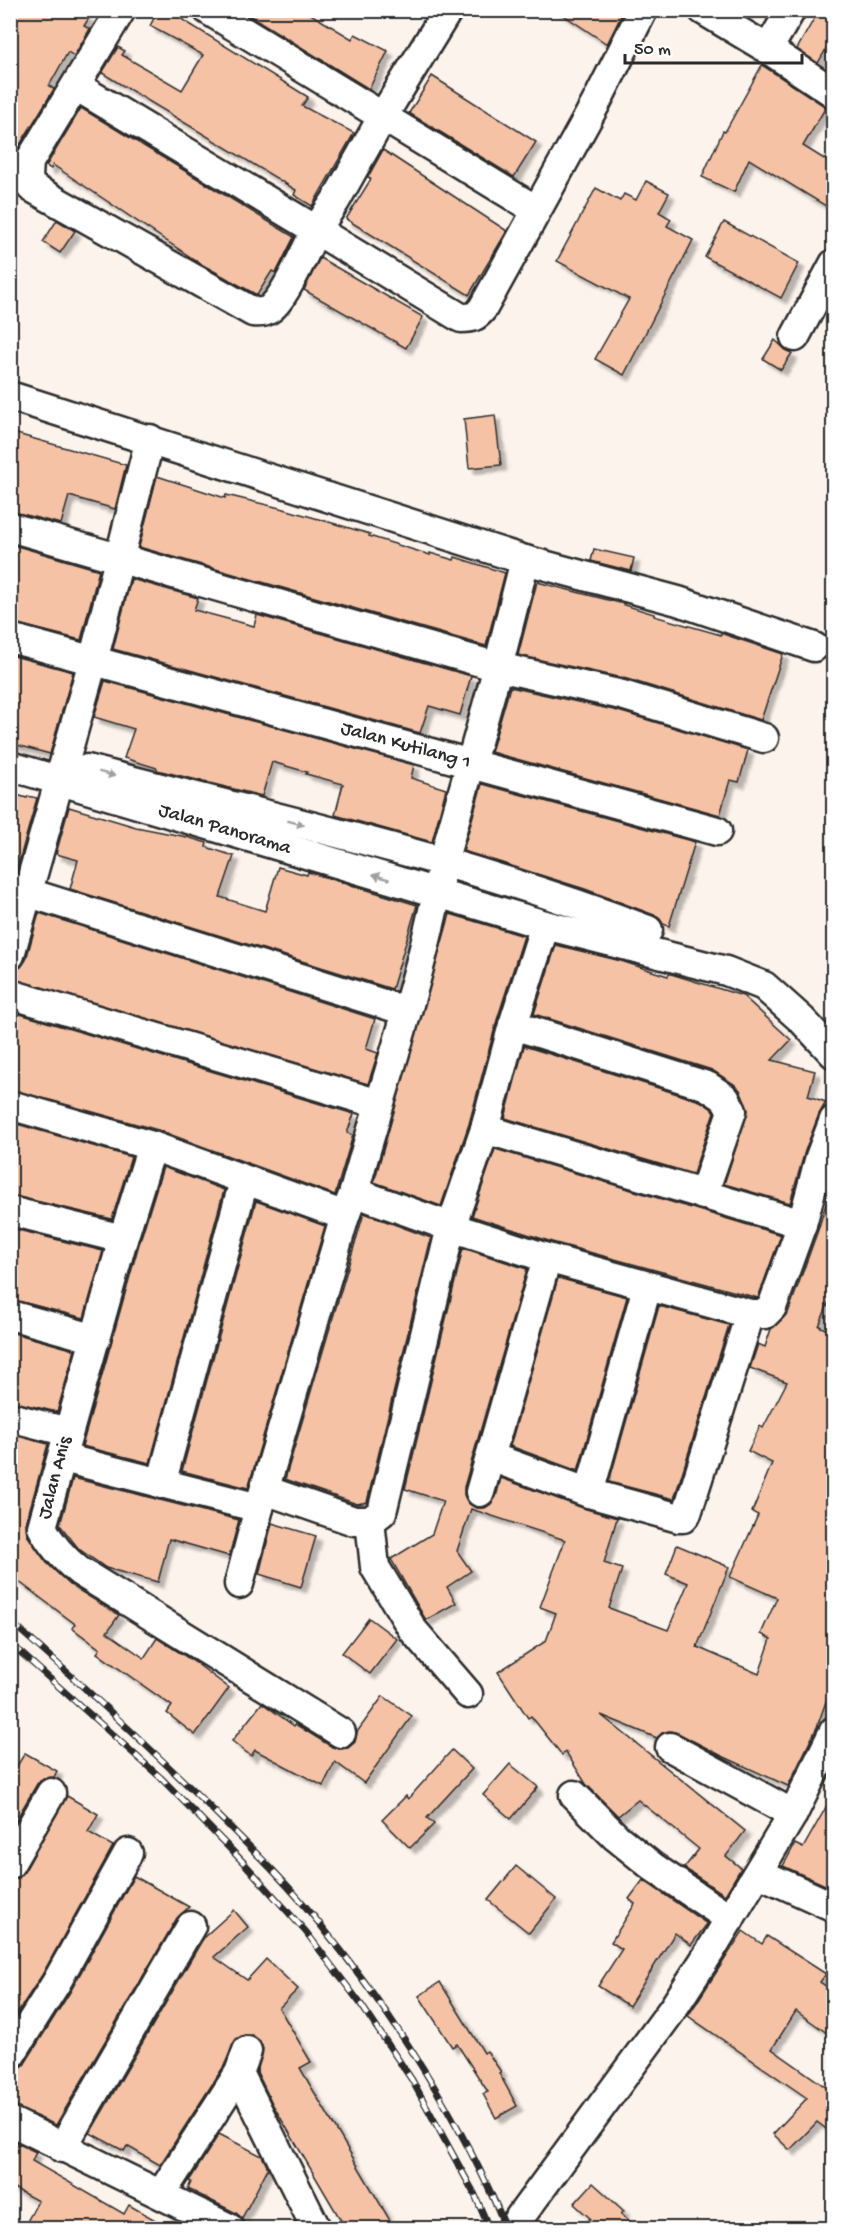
<svg xmlns="http://www.w3.org/2000/svg" width="844" height="2239" viewBox="0 0 844 2239" font-family="'Gochi Hand',sans-serif">
<defs>
<filter id="shadow"><feDropShadow dx="5.5" dy="5.5" stdDeviation="1.5" flood-color="#0004"/></filter>
</defs>
<rect width="100%" height="100%" fill="#fdf3ed"/>
<filter id="ink" filterUnits="userSpaceOnUse"><feTurbulence type="fractalNoise" baseFrequency=".0167" numOctaves="2"/><feDisplacementMap in="SourceGraphic" scale="12" xChannelSelector="R" yChannelSelector="G"/><feConvolveMatrix kernelMatrix="1 2 1 2 8 2 1 2 1" color-interpolation-filters="sRGB"/></filter>
<g filter="url(#ink)">
<g fill="#f5c2a6" stroke="#2b2b2b" stroke-width="1.5" filter="url(#shadow)">
<path d="M10,10h66l13,8 -5,8 6,3 -16,27 -6,-4 -19,34 5,3 -36,59 -8,-5z"/>
<path d="M158,10h9l141,87 -6,9 52,27 -42,73 -18,-11 2,-5 -194,-117 16,-26 7,4 -3,4 60,35 21,-35 -53,-29z"/>
<path d="M241,10h63l48,29 3,-5 33,17 -19,38z"/>
<path d="M556,10h68l-17,34z"/>
<path d="M819,10h15v25l-16,28 -21,-14z"/>
<path d="M762,65l64,42 -23,39 31,19v46l-85,-52 -15,33 -32,-15 21,-46 2,1z"/>
<path d="M432,76l104,66 -22,35 -105,-64z"/>
<path d="M81,108l213,129 -18,36 -4,-2 -15,24 -56,-31 -148,-99 -2,4 -5,-3z"/>
<path d="M383,150l124,81 -38,64 -123,-76 25,-40 -3,-2z"/>
<path d="M646,181l23,12 -10,19 12,7 -4,7 26,14 -69,135 -29,-16 34,-60 -72,-38 39,-73 24,13 4,-7 12,6z"/>
<path d="M57,220l18,11 -15,22 -17,-11z"/>
<path d="M724,222l75,41 -18,35 -76,-41z"/>
<path d="M320,258l103,59 -17,31 -102,-58z"/>
<path d="M775,340l12,11 5,2 -11,17 -18,-11z"/>
<path d="M495,415l6,50 -32,3 -5,-49z"/>
<path d="M10,432l116,33 -11,44 -46,-13 -8,28 -51,-13z"/>
<path d="M157,476l68,22 1,-3 58,14 86,25 -1,2 61,19v-2l24,7 1,-3 50,16 -19,73 -347,-99z"/>
<path d="M10,544l89,26 -18,70 -71,-18z"/>
<path d="M594,549l40,9 -3,13 -40,-10z"/>
<path d="M131,579l67,19 -4,12 60,16 3,-11 214,61 -11,39 -31,-9 -9,27 -307,-84z"/>
<path d="M537,582l87,22v1l30,9v2l67,19v-2l5,2 57,19 -22,66 -134,-41 -109,-24z"/>
<path d="M10,655l63,17 -23,82 -40,-11z"/>
<path d="M105,681l309,84 -3,13 35,11 -14,53 -97,-27 8,-31 -37,-10 1,-2 -35,-10 -10,34 -105,-26v-2l-33,-10 10,-29 -40,-12z"/>
<path d="M510,687l108,24 130,39 -9,32 -9,-2 -10,35 -229,-63z"/>
<path d="M482,784l213,58 -26,84 -6,-2 -3,-5 -6,-4 -69,-26 -122,-38z"/>
<path d="M10,793l17,5 1,-2 9,2 -21,74h-6z"/>
<path d="M69,807l67,20 51,10 20,6 -1,4 28,9 -14,41 45,14 13,-44 29,8 1,-3 109,33 -25,84 -322,-100 8,-29 -22,-6z"/>
<path d="M39,913l336,106 -9,30 12,4 -10,31 -358,-106v-7l11,-4 5,-7z"/>
<path d="M450,914l74,22 -27,84 -28,104 -28,82 -67,-24z"/>
<path d="M556,945l65,16 47,15 1,-2h2l72,22 48,44 -19,20 43,11 -7,25 18,6 -7,12 -14,37 -15,52 -66,-19 24,-74 -8,-20 -6,-6 -22,-14 -178,-56z"/>
<path d="M10,1011l344,103 -7,19 6,2 -18,60 -177,-65 -148,-41z"/>
<path d="M524,1046l176,55 12,8 2,3 -21,62 -188,-56z"/>
<path d="M10,1122l121,35 -19,62 -102,-24z"/>
<path d="M495,1149l286,86 -23,63 -206,-56 -80,-26z"/>
<path d="M163,1167l61,23 -74,273 -68,-17 57,-202z"/>
<path d="M834,1178v111l-15,37 15,7v361l-5,-1 -12,34 -29,59 -68,-31 -42,-22 -9,-2 -7,2 -5,5 -56,-23 144,116 -19,25 15,12 -16,27 -41,-27 15,-19 -61,-49 -20,16 -32,-32 -20,-32 -4,3 -31,-39 -3,2 -30,-46 48,-31 10,-28 -16,-6 25,-67 -94,-31 -14,42 14,20 -24,16 9,16 -30,17 -35,-61 41,-25 11,-33 -38,-12 58,-241 64,21 -63,218v8l4,8 8,5h9l6,-4 5,-7 5,-19 82,30 34,10 -13,45 18,6 -13,39 59,22 20,-47 -22,-9 11,-29 52,22 -32,80 62,27 12,-35 -10,-5 16,-36 -47,-21 28,-62 -6,-3 20,-49 -24,-12 12,-25 3,2 24,-46 -37,-14 8,-24 7,3 6,-18 17,-16 30,-83z"/>
<path d="M256,1201l69,25 -77,262 -66,-17z"/>
<path d="M364,1213l67,25 -64,264 -10,2 -72,-25z"/>
<path d="M10,1228l93,23 -19,67 -74,-19z"/>
<path d="M558,1278l69,19 -49,174 -68,-25z"/>
<path d="M659,1306l70,19 -55,174 -65,-17z"/>
<path d="M10,1332l65,18 -18,62 -47,-11z"/>
<path d="M10,1434l38,10 -22,79 1,12 19,27 24,23 49,30 -12,17 37,26 13,-20 39,25 33,25 -34,47 -28,-22 5,-7 -75,-53 3,-4 -28,-21 3,-4 -65,-49z"/>
<path d="M73,1478l166,42 -10,36 -60,-17 -11,43 -52,-14 -27,-19 -19,-24z"/>
<path d="M272,1523l44,13 -15,51 -42,-13z"/>
<path d="M369,1618l28,21 -27,35 -28,-21z"/>
<path d="M383,1696l29,20 -48,67 -29,-21 -12,24 -68,-36 -4,6 -19,-15 30,-38 32,23 1,-2 37,23 8,2 8,-1 7,-6 2,-10z"/>
<path d="M452,1750l20,19 -45,49 7,6 -24,24 -28,-28 24,-24 2,3z"/>
<path d="M25,1753l32,18 -3,6 -11,1 -6,6 -27,46v-53z"/>
<path d="M510,1764l28,23 -27,32 -28,-24z"/>
<path d="M834,1793v96l-51,-23 12,-22 8,4z"/>
<path d="M67,1796l31,18 -10,18 25,14 -71,129 -32,49v-144l9,-2 5,-6z"/>
<path d="M516,1866l40,33 -27,34 -41,-33z"/>
<path d="M134,1876l55,31 -12,11 -121,207 -46,-20v-33l8,-2 6,-5 46,-73z"/>
<path d="M643,1880l64,44 -16,21 -16,-12 -46,73 -31,-20 24,-37 -11,-7 24,-38 -6,-5z"/>
<path d="M234,1910l14,17 -34,30 33,23 19,-21 32,30 -19,19 32,54 -11,6 95,161h-49l-73,-124 -16,-33 6,-23 -3,-8 -8,-6h-8l-8,4 -12,27 -64,99 -33,-19 -3,5 -34,-18 114,-196z"/>
<path d="M743,1931l19,13 5,-8 59,38 -6,8 14,10v46l-38,-27 -24,38 62,44v42l-17,-13 -27,28 -17,-16 34,-36 -119,-82z"/>
<path d="M440,1982l44,71 3,-2 14,21 -2,1 18,33 -21,12 -13,-24 5,-2 -31,-48 -5,3 -33,-51z"/>
<path d="M219,2134l43,22 6,12 -26,50 -6,-5 -48,-24 3,-7 -2,-1z"/>
<path d="M10,2140l26,12 -4,9 92,53 5,-9 42,24h-148l15,-28 -28,-15z"/>
<path d="M593,2183l31,28 -3,3 17,15h-57l9,-11 -16,-14z"/>
</g>
<g fill="none" stroke-linecap="round" stroke-linejoin="round">
<g stroke="#2b2b2b" stroke-width="33">
<g id="minor">
<path d="M208,10l328,200"/>
<path d="M448,10l-65,106 -47,84 -20,30 145,88c11,0 15,-1 22,-10l113,-205 47,-93"/>
<path d="M703,10l65,39"/>
<path d="M791,10l-23,39 66,44"/>
<path d="M76,86l240,144c-10,19 -28,61 -42,75 -6,7 -12,8 -21,7l-222,-125 -3,-10 1,-15 92,-152"/>
<path d="M795,337l39,-73"/>
<path d="M10,396l515,164 153,41 136,46"/>
<path d="M10,527l488,140 124,28 142,43"/>
<path id="s1" d="M10,638l707,193"/>
<path id="s2" d="M10,766l535,159 181,46 38,15 38,34 32,34"/>
<path d="M87,769c188,49 380,91 561,161"/>
<path d="M13,888l393,123"/>
<path d="M10,955l83,-294 57,-222"/>
<path d="M10,994l369,110"/>
<path d="M513,1025l194,61 18,12 7,13 -29,84"/>
<path d="M10,1105l142,41 193,70"/>
<path d="M485,1129l317,95"/>
<path d="M152,1146l-29,93 -81,288c9,18 21,31 37,44l262,162"/>
<path d="M354,1192l97,35 96,31 203,56h15l7,-7 30,-83 18,-67 14,-37"/>
<path d="M10,1211l113,28"/>
<path d="M10,1315l86,24"/>
<path d="M10,1417l58,15"/>
<path d="M491,1457l98,36 90,25h4l4,-5 63,-199"/>
<path d="M63,1458l196,50"/>
<path d="M161,1484l83,-303"/>
<path d="M265,1490l89,31h16l12,-9 69,-285 34,-98 28,-104 32,-100"/>
<path d="M480,1492l67,-234"/>
<path d="M589,1493l58,-206"/>
<path d="M370,1521l5,46 38,63 55,64"/>
<path d="M239,1584l20,-76 86,-292 9,-24c30,-109 69,-219 89,-330l55,-195 27,-107"/>
<path d="M670,1747l123,67"/>
<path d="M574,1795l42,42 37,30 77,52"/>
<path d="M10,1864l41,-71"/>
<path d="M759,1873l75,34"/>
<path d="M10,2056l46,-73 72,-130"/>
<path d="M239,2073l77,155"/>
<path d="M10,2121l219,107"/>
<path d="M62,2148l129,-222"/>
<path d="M161,2194l78,-121 8,-22"/>
<path d="M512,2228l160,-218 37,-57 84,-139 41,-83"/>
</g>
</g>
<use href="#minor" stroke="#fff" stroke-width="28"/>
<g stroke="#2b2b2b" stroke-width="7">
<g id="rail">
<path d="M10,1621c72,64 142,128 210,196 34,34 69,68 99,106 72,88 144,200 187,305"/>
<path d="M10,1643l151,135 83,85 62,69 54,71 52,77 63,115 14,33"/>
</g>
</g>
<use href="#rail" stroke="#fff" stroke-width="4.5" stroke-dasharray="14" stroke-linecap="butt"/>
</g>
<defs><path id="oneway-solid" d="M-6-.8H1V-3.2L6.5 0L1 3.2V.8H-6Z" transform="scale(1.5)"/></defs>
<g fill="#a0a0a0">
<use href="#oneway-solid" transform="translate(107 774) rotate(15)"/>
<use href="#oneway-solid" transform="translate(296 823) rotate(15)"/>
<use href="#oneway-solid" transform="translate(381 877) rotate(-163)"/>
</g>
</g>
<g text-anchor="middle" dominant-baseline="central" stroke-width="4.5" stroke-linejoin="round" paint-order="stroke">
<g font-size="20" fill="#2b2b2b" stroke="#fff">
<text stroke="none"><textPath href="#s1" startOffset="410">Jalan Kutilang 1</textPath></text>
<text stroke="none"><textPath href="#s2" startOffset="224">Jalan Panorama</textPath></text>
<text transform="translate(56 1478) rotate(-75)">Jalan Anis</text>
</g>
</g>
<rect width="844" height="2239" fill="none" stroke="#fff" stroke-width="36"/>
<rect x="18" y="18" width="808" height="2203" fill="none" stroke="#2b2b2b" stroke-width="2" filter="url(#ink)"/>
<path d="M625 54v9h177v-9" fill="none" stroke="#2b2b2b" stroke-width="3"/>
<text x="634" y="54" font-size="18" fill="#2b2b2b" stroke="#ffffff" stroke-width="4.5" paint-order="stroke">50 m</text>
</svg>
